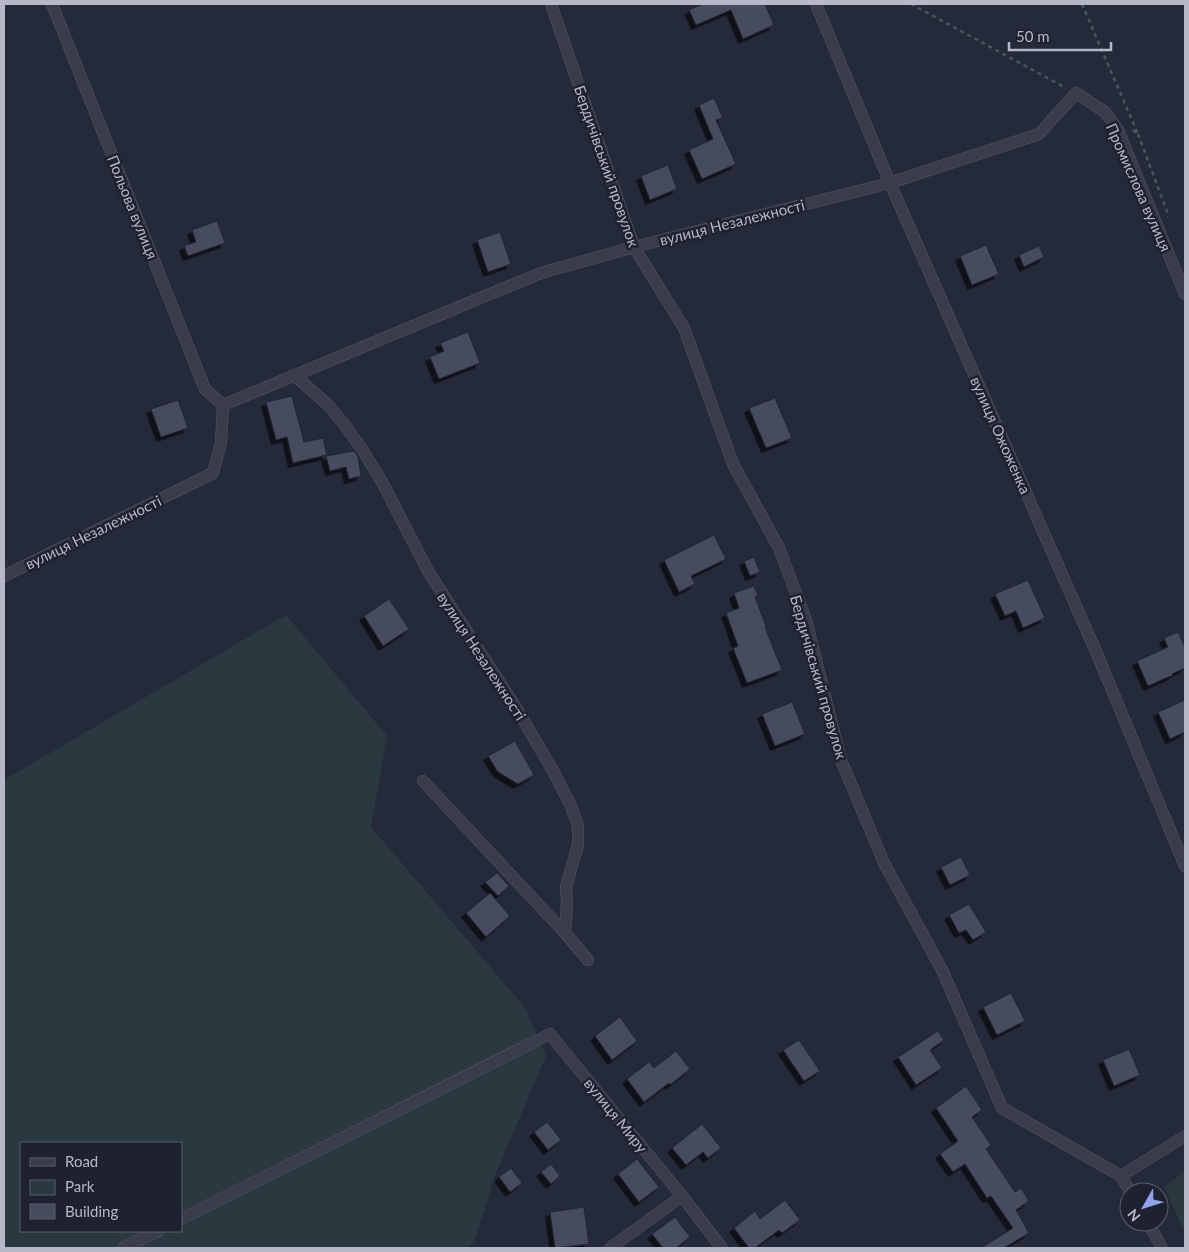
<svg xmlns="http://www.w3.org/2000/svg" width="1189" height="1252" viewBox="0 0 1189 1252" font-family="Lato,sans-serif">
<defs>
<filter id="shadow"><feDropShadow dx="-4.5" dy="4.5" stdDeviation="0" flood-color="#0009"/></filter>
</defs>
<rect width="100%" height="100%" fill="#252a3a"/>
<g fill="#2a393f" fill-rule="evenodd">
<path d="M286,615l101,121 -16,91 155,182 20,47 -51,119 -20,65 -8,8h-463v-468zM21,1143h160v88h-160z"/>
<path d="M1185,1171v62l-21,-46z"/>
</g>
<g fill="#474b5e" stroke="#202432" filter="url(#shadow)">
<path d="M703,4h62l9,21 -31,14 -12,-29 -35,15 -7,-15z"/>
<path d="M714,98l9,20 -7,2 20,44 -34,15 -13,-29 24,-11 -14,-34z"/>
<path d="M668,165l9,24 -27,11 -9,-24z"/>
<path d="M217,221l8,22 -37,13 -4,-10 12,-4 -4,-12z"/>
<path d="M500,232l11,32 -23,8 -11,-32z"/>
<path d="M986,245l13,29 -27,11 -12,-29z"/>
<path d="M1039,246l5,11 -20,10 -5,-12z"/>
<path d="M468,332l12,31 -41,16 -9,-22 14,-6 -4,-8z"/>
<path d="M292,396l12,46 19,-4 4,17 -34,8 -6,-26 -11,3 -10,-38z"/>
<path d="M775,398l17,40 -26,10 -17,-40z"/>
<path d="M178,400l10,28 -27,9 -10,-28z"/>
<path d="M354,451l4,5 3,20 -12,3 -3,-12 -16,4 -4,-15z"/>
<path d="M714,535l12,24 -35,17 4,8 -16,8 -15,-32z"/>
<path d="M754,557l6,15 -10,4 -6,-15z"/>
<path d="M1028,580l17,38 -22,10 -7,-17 -11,5 -10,-22z"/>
<path d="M754,586l4,10 -3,1 11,29 -1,1 17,43 -35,13 -14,-35 5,-2 -12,-33 13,-5 -5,-15z"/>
<path d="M389,599l20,30 -26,17 -19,-30z"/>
<path d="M1178,632l7,15v21l-13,6 1,1 -25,11 -11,-25 31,-14 -4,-9z"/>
<path d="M1185,700v32l-15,7 -12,-27z"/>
<path d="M792,702l13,32 -30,12 -13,-32z"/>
<path d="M515,741l19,34 -16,9 -20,-12 -10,-16z"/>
<path d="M961,857l9,18 -20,10 -9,-18z"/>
<path d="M497,873l12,13 -11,10 -13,-14z"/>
<path d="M490,893l20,23 -24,21 -20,-24z"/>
<path d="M969,904l17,28 -13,8 -7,-10 -7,3 -10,-18z"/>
<path d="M1011,993l14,28 -28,14 -14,-28z"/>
<path d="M620,1017l17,24 -25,19 -17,-24z"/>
<path d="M938,1031l6,9 -14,10 12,18 -26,17 -18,-28z"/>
<path d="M799,1040l21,31 -16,10 -21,-31z"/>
<path d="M1129,1049l11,26 -26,11 -11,-26z"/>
<path d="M676,1051l14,18 -20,16 -1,-2 -25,19 -17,-23 22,-17 5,6z"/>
<path d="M966,1086l16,24 -10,7 19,28 -5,4 29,43 6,-4 8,13 -13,9 13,23 -25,15h-23l32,-20 -22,-32 -4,2 -22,-34 -12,8 -13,-18 18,-13 -22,-33z"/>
<path d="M547,1122l14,18 -13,10 -14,-18z"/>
<path d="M702,1124l19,24 -13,10 -5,-6 -17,13 -14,-17z"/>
<path d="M637,1159l22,28 -20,15 -21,-28z"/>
<path d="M551,1164l9,12 -9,8 -10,-12z"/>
<path d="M511,1168l11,15 -12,9 -11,-15z"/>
<path d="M785,1200l15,20 -18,13 -3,-3 -24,18h-6l-15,-20 21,-17 5,8z"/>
<path d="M584,1207l5,37 -34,4 -5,-36z"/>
<path d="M675,1217l15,20 -14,11h-13l-11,-14z"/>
</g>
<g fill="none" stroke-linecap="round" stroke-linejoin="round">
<g stroke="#545866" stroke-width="12">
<g id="street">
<path d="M52,4l153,385 18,16"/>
<path d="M551,4l83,243 50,81 49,136 46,84 27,72 35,140 43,103 59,109 59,136 119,68"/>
<path d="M816,4l74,179 207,471 88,212"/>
<path d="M294,375l34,30 16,19 18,25 20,33 46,89 90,140 34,58 19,37 7,20v19l-12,42 1,15 -2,31 23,27"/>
<path d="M4,576l209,-103 8,-30 2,-38 318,-132 93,-26 256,-64 149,-49 37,-41 29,19 13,18 67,164"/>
<path d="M423,781l142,152"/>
<path d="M1121,1176l64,-40"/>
<path d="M1121,1176l9,16"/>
<path d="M181,1219l369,-185 132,162 40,52"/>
<path d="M1148,1222l14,26"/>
<path d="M123,1248l35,-17"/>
<path d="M610,1248l72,-52"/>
</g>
</g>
<g stroke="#49565d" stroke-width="2.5" stroke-dasharray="4 4" stroke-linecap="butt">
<path d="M911,4l155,84"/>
<path d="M1082,4l56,130 -7,-5"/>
<path d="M1138,134l30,80v3"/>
</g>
<use href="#street" stroke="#393d4b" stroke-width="11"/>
</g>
<g text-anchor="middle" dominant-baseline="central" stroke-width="5" stroke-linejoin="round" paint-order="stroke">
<g font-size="15" fill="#b5b8c6" stroke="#1e2230">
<text transform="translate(607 166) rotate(71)">Бердичівський провулок</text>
<text transform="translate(1139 187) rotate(66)">Промислова вулиця</text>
<text transform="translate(133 207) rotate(68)">Польова вулиця</text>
<text transform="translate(732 222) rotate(-14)">вулиця Незалежності</text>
<text transform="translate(1001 435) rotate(66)">вулиця Ожоженка</text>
<text transform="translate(93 532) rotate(-26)">вулиця Незалежності</text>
<text transform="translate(482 656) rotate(57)">вулиця Незалежності</text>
<text transform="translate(819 677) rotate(74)">Бердичівський провулок</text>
<text transform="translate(616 1115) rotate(51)">вулиця Миру</text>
</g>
</g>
<rect width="1189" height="1252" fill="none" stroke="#b5b8c6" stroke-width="10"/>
<rect x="20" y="1142" width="162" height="90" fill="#1e2230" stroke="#5a5e6c"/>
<rect x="30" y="1158" width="25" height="8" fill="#393d4b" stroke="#5a5e6c"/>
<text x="65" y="1167" font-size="15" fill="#b5b8c6">Road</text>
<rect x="30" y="1180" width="25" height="15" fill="#2a393f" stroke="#5a5e6c"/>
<text x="65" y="1192" font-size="15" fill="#b5b8c6">Park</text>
<rect x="30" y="1204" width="25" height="15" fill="#474b5e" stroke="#5a5e6c"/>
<text x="65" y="1217" font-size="15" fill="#b5b8c6">Building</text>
<g transform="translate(1144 1207) rotate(231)"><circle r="24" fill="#1e2230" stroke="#5a5e6c"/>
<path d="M0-4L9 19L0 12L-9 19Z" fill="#92a3ee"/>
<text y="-8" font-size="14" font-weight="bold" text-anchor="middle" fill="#b5b8c6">N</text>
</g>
<path d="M1009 42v8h102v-8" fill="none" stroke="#b5b8c6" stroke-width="2.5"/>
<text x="1016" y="42" font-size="15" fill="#b5b8c6" stroke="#1e2230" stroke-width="4" paint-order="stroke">50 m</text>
</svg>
